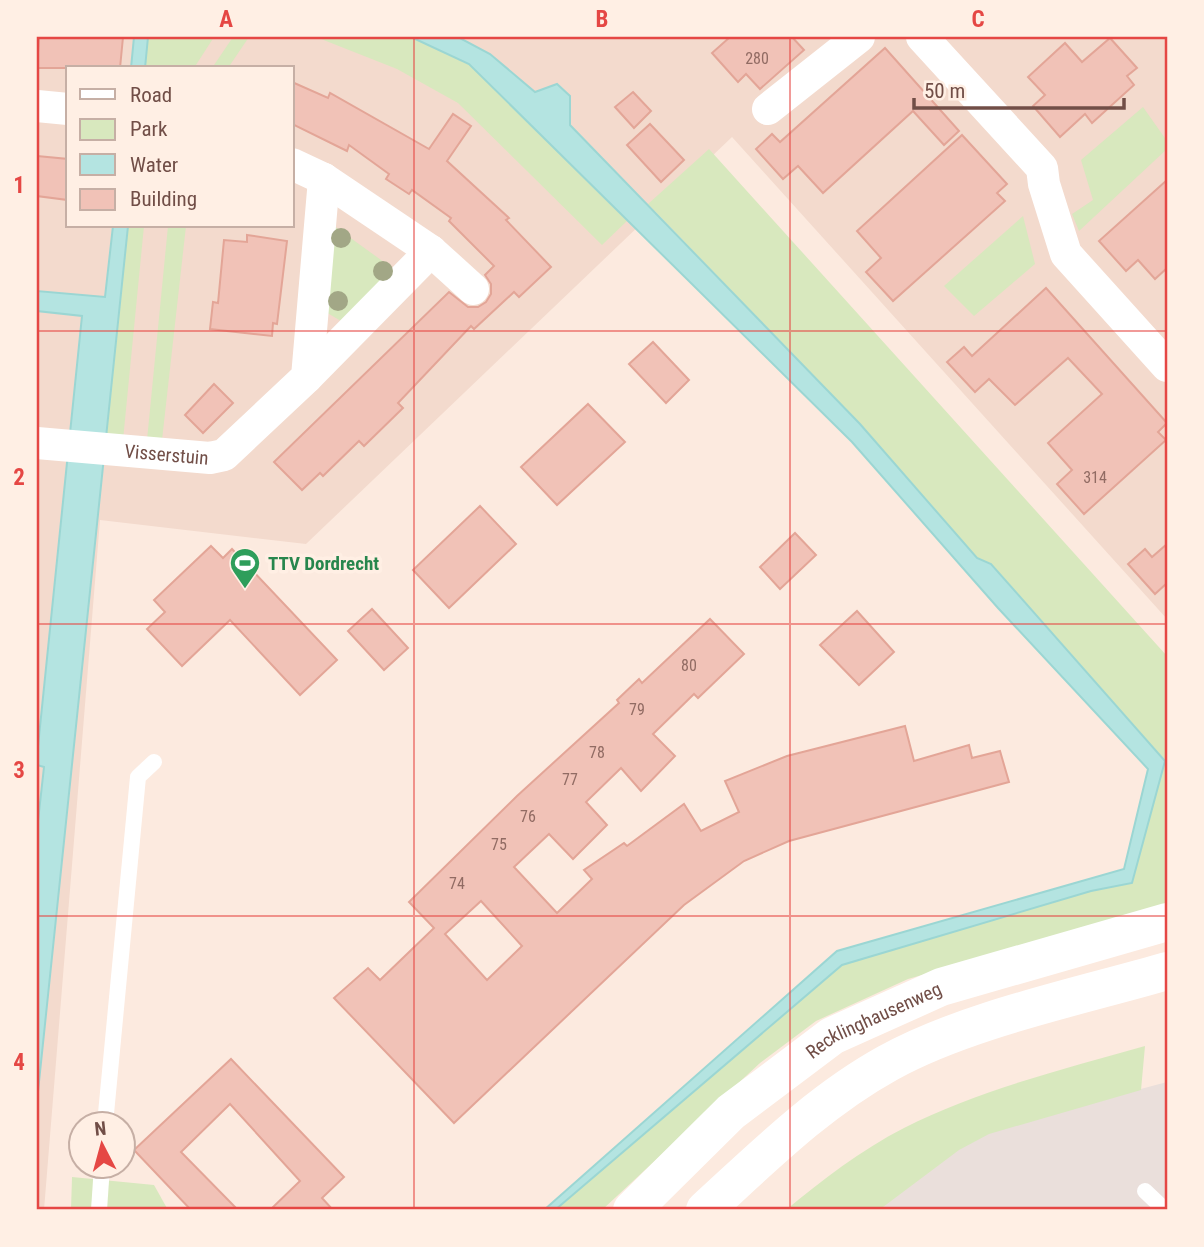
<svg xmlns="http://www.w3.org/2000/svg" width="1204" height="1247" viewBox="0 0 1204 1247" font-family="'Roboto Condensed',sans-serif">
<rect width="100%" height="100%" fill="#fceadf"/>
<path fill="#f3dacd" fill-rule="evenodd" d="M37,37h1130v582l-435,-482 -426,407 -206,-24 -56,690h-7zM68,68h224v158h-224z"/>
<path fill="#eadfdb" d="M1167,1082v128h-290l73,-70z"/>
<g fill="#d8e8be">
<path d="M148,37h66l-20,31h-49z"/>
<path d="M233,37h16l-21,31h-16z"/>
<path d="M316,37h95l58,27 158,157 -25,24 -144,-142 -61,-34z"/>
<path d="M1143,107l24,34v8l-88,82 -7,-17 21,-14 -12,-40z"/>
<path d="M709,149l458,507v250l-259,73 -92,42 -56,42 -158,147h-47l287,-245 249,-74 41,-8 33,-122 -174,-197 -14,-6 -117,-134 -212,-220z"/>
<path d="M1023,216l12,48 -61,52 -30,-30z"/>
<path d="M128,226h16l-21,214 -18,-2z"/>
<path d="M168,226h18l-24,214h-15z"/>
<path d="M334,226l65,47 -53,51 -22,-13z"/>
<path d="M1145,1046l-4,44 -152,44 -30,16 -80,60h-93c36,-30 75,-60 118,-82 75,-38 160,-59 241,-82z"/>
<path d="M72,1177l82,8 14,25h-97z"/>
</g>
<g fill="#b4e4e1" stroke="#9bd6d3" stroke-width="2">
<path d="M134,37h14l-3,31h-14z"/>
<path d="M411,37h47l32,17 45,38 22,-8 13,12v29l290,299 117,134 14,6 174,197 -33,122 -41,8 -249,74 -287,245h-11l293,-259 287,-82 24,-100 -150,-161 -146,-166 -383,-378z"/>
<path d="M113,226h15l-91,875v-271l7,-63 -7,-2v-9l45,-440 -45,-5v-20l68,6z"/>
</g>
<g fill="#f1c2b7" stroke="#e3a597" stroke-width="2" fill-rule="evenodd">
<path d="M39,37h84l-3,31h-83z"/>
<path d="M730,37h62l12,13 -44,39 -14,-15 -8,8 -26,-29z"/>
<path d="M1110,38l27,30 -10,8 7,9 -42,38 -7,-9 -25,23 -27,-31 12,-11 -17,-18 37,-34 17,19z"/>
<path d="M885,48l74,83 -15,14 -31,-34 -90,82 -25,-27 -15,13 -27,-30 16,-15 8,8z"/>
<path d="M292,82l36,16 2,-5 99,56 24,-35 18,12 -24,35 62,57 -3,2 45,47 -32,30 -5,-5 -40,37 -3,-3 -73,77 5,5 -39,38 -5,-5 -36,35 -3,-3 -18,17 -28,-28 175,-170 19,15h10l8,-5 5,-8v-10l-6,-9 9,-9 -45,-45 2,-3 -39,-28 -3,4 -23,-15 3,-5 -40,-29 -2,6 -55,-27z"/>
<path d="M633,92l18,19 -17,17 -19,-21z"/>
<path d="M650,124l34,36 -23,22 -34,-37z"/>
<path d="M962,135l45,49 -10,9 8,8 -112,100 -27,-29 15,-14 -24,-27z"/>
<path d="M37,156l31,3v41l-31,-4z"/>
<path d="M1167,180v88l-12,11 -17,-19 -12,11 -27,-30z"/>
<path d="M247,235l40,6 -10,83 -4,-1 -1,13 -62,-7 3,-27 5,1 6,-63 23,2z"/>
<path d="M1046,288l121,135 -9,9 8,8 -82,74 -27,-30 15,-14 -24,-27 54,-49 -34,-36 -53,47 -26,-26 -14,13 -28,-30 17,-15 8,9z"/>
<path d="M653,342l36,38 -23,23 -37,-39z"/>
<path d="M214,384l19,19 -30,30 -18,-18z"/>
<path d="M588,404l37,38 -68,63 -36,-38z"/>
<path d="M480,506l36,38 -67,64 -36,-38z"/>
<path d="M795,533l21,22 -36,34 -20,-22z"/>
<path d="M1167,544v39l-12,11 -27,-30 17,-15 7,8z"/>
<path d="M211,546l12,12 9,-9 105,111 -37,35 -70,-75 -48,46 -35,-37 18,-17 -11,-12z"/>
<path d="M372,609l36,39 -24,22 -36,-39z"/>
<path d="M857,611l37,41 -35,33 -39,-40z"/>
<path d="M710,619l34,35 -46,44 -4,-4 -41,40 22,22 -34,35 -20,-23 -35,34 21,23 -34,34 -24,-25 -35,33 43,46 35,-34 -8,-9 40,-27 3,3 57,-42 17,27 38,-19 -14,-31 62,-25 118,-30 9,35 55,-16 3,13 28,-7 9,31 -220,59 -45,20 -60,44 -230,218 -120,-125 34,-30 12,12 54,-52 -25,-26 108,-106 102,-93 -2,-3 22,-21 3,4zM481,901l41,45 -35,34 -42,-46z"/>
<path d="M231,1059l113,118 -22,21 11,12h-63l30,-29 -70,-77 -49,48 57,58h-47l-57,-60z"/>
</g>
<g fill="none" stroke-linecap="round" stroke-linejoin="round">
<g stroke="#fff" stroke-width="16">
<path d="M105,1124l33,-347 16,-15"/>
<path d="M1145,1191l20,19"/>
<path d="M99,1210l3,-44"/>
</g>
<g stroke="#fff" stroke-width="32">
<path d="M922,37l120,131 2,16 22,70 101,112"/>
<path d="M37,106l31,3"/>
<path d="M768,109l91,-72"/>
<path d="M292,164l32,15 107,72 -124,126"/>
<path d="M431,251l42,38"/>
<path id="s1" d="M37,443l173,15 14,-3 83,-78 17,-198"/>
</g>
<g stroke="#fff" stroke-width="38">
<path id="s2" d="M632,1210l99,-98 101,-76 109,-49 226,-65"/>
<path d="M705,1210c58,-53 114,-109 183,-147 77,-43 193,-67 279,-92"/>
</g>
</g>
<g fill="#a2a786">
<circle cx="341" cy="238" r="10"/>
<circle cx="383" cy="271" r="10"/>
<circle cx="338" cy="301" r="10"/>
</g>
<path fill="none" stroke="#e54744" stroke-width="2" stroke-opacity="0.55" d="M414,37v1173M790,37v1173M37,331h1130M37,624h1130M37,916h1130"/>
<defs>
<g id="stadium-pin" transform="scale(1.575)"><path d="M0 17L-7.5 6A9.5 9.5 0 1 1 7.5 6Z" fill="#2e9e5b" stroke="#ffefe4"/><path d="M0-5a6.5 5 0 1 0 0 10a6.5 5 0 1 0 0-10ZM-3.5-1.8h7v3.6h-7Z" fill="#fff"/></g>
</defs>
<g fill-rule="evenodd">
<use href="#stadium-pin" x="245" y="563"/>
</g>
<g text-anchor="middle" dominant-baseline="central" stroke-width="7" stroke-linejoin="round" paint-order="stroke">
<g font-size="16" fill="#916b63">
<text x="757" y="58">280</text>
<text x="1095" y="477">314</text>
<text x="689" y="665">80</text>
<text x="637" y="709">79</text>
<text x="597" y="752">78</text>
<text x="570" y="779">77</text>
<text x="528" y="816">76</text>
<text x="499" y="844">75</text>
<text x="457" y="883">74</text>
</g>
<g font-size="19" fill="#714e47" stroke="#ffefe4">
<text stroke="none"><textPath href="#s1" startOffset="130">Visserstuin</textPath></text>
<text stroke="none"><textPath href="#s2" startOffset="310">Recklinghausenweg</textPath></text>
</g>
<g font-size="19" font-weight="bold" fill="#27864d" stroke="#ffefe4" text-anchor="start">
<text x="268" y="563">TTV Dordrecht</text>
</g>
</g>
<rect width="1204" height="1247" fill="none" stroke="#ffefe4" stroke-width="77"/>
<rect x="66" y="66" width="228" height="161" fill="#ffefe4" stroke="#c6afa5" stroke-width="2"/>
<rect x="80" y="89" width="35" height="10" fill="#ffffff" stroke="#c6afa5" stroke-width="2"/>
<text x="130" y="102" font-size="21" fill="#714e47">Road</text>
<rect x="80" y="119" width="35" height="21" fill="#d8e8be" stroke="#c6afa5" stroke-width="2"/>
<text x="130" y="136" font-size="21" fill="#714e47">Park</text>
<rect x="80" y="154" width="35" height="21" fill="#b4e4e1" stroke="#c6afa5" stroke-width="2"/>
<text x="130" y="172" font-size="21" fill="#714e47">Water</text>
<rect x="80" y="189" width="35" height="21" fill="#f1c2b7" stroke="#c6afa5" stroke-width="2"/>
<text x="130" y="206" font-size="21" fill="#714e47">Building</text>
<g transform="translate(102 1145) rotate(354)"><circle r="33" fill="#ffefe4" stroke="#c6afa5" stroke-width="2"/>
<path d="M0-5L12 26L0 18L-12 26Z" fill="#e54744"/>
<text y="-10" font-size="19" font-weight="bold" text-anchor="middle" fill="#714e47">N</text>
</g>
<path d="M914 98v10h210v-10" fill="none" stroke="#714e47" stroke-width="3.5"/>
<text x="924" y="98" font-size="21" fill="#714e47" stroke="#ffefe4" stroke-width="5" paint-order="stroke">50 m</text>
<rect x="38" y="38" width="1128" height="1170" fill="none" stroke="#e54744" stroke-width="2.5"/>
<g font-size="23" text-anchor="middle" font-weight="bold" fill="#e54744">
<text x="226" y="27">A</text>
<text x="602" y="27">B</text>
<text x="978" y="27">C</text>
<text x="19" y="193">1</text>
<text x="19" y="485">2</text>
<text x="19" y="778">3</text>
<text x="19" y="1070">4</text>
</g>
</svg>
